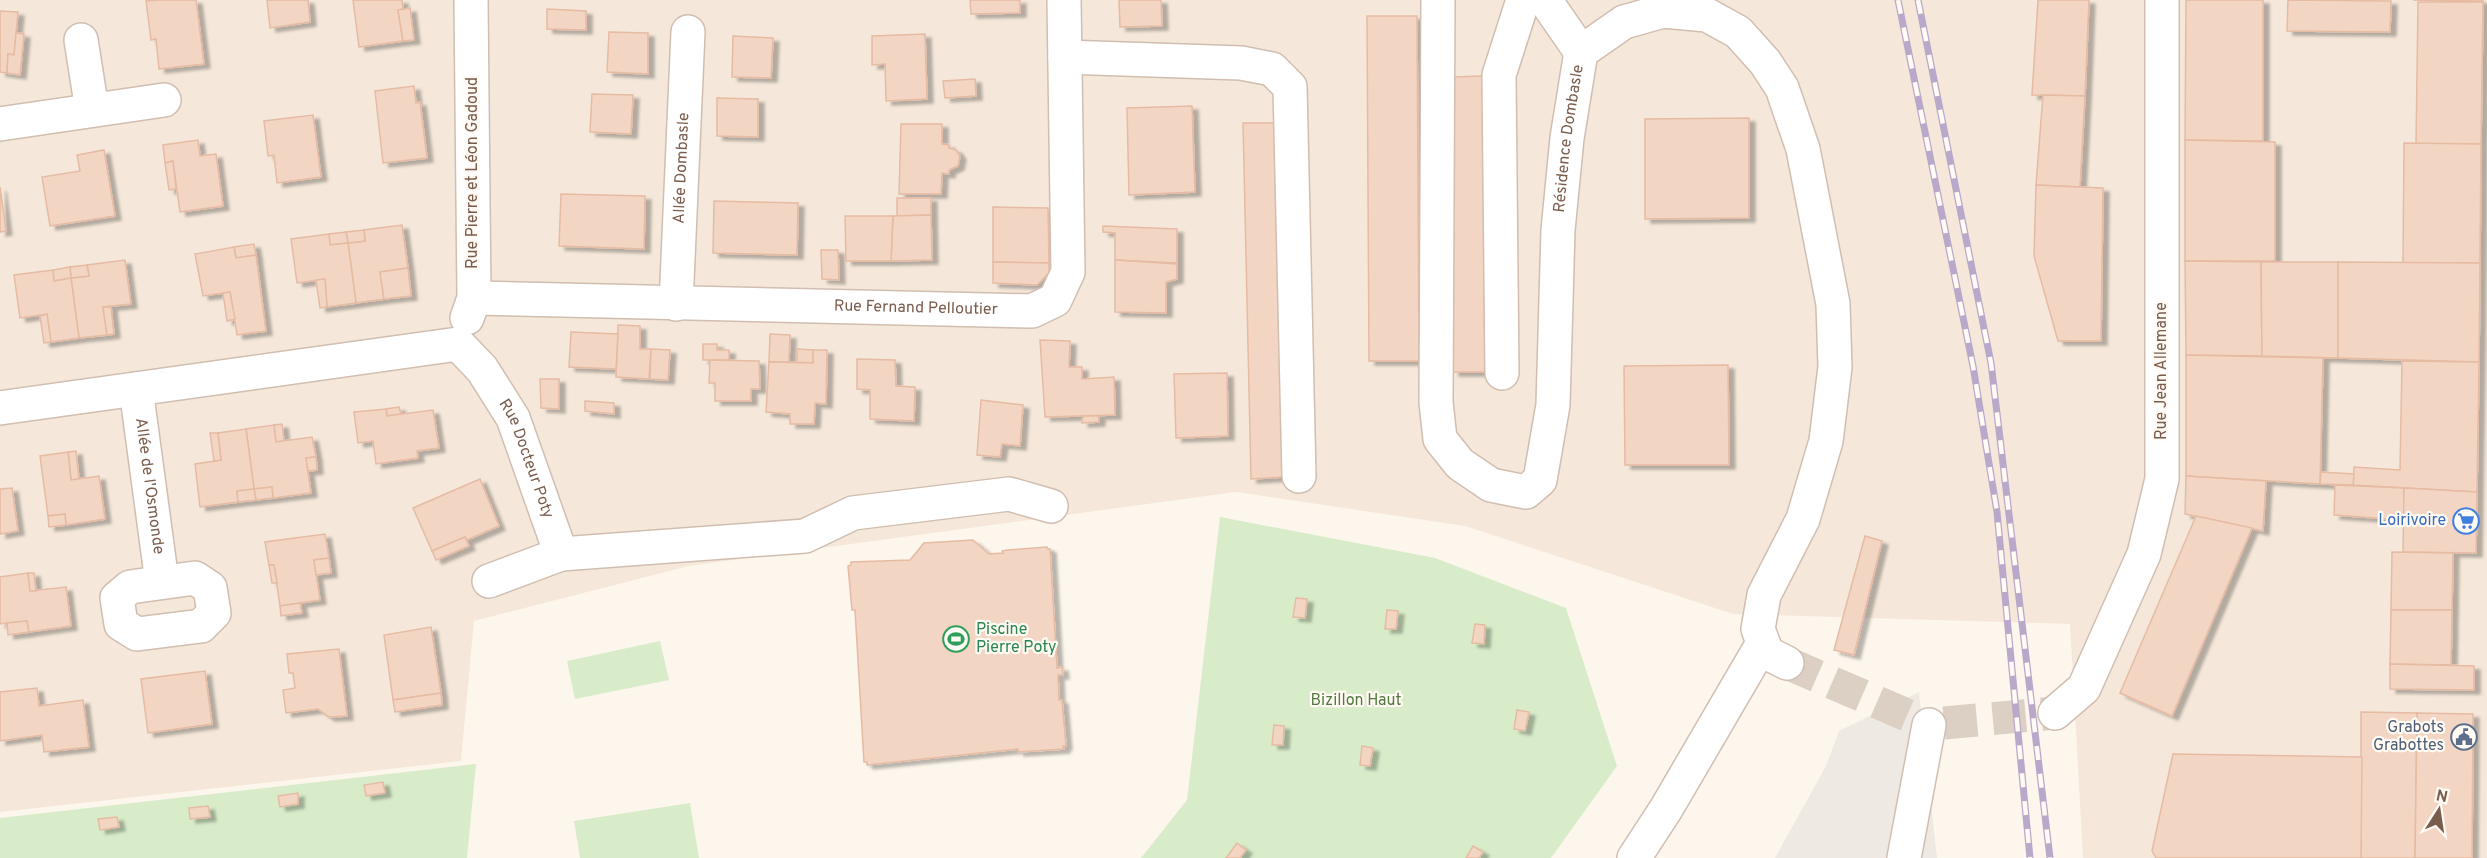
<svg xmlns="http://www.w3.org/2000/svg" width="2487" height="858" viewBox="0 0 2487 858" font-family="Overpass,sans-serif">
<defs>
<filter id="shadow"><feDropShadow dx="6" dy="4" stdDeviation="1.5" flood-color="#0004"/></filter>
</defs>
<rect width="100%" height="100%" fill="#fdf6ec"/>
<path fill="#f5e8da" d="M0,0h2487v858h-404l-13,-234 -337,-10 -268,-88 -229,-34 -547,74 -215,55 -13,140 -461,51z"/>
<path fill="#efe9e4" d="M1919,692l18,166h-162l51,-92 13,-35z"/>
<g fill="#d8ecc9">
<path d="M1220,517l215,41 131,50 51,158 -66,92h-410l46,-58z"/>
<path d="M660,641l9,39 -94,19 -8,-38z"/>
<path d="M476,764l-9,94h-467v-40z"/>
<path d="M690,803l9,55h-119l-6,-37z"/>
</g>
<g fill="#f3d5c3" stroke="#e6bba3" stroke-width="1.5" filter="url(#shadow)">
<path d="M157,0h39l8,64 -45,5 -3,-30 -5,1 -5,-39z"/>
<path d="M267,0h41l2,22 -40,6z"/>
<path d="M353,0h49l1,9 -5,1 5,31 -44,6z"/>
<path d="M970,0h50v13l-49,1z"/>
<path d="M1119,0h42l1,26 -42,1z"/>
<path d="M2038,0h51l-4,96 -53,-1z"/>
<path d="M2186,0h77v141l-78,-1z"/>
<path d="M2288,0l103,1 -1,31 -103,-1z"/>
<path d="M2413,0h70v2z"/>
<path d="M2418,2h65l-2,142h-65z"/>
<path d="M410,8l4,32 -11,1 -5,-31z"/>
<path d="M547,9l39,2v19l-39,-1z"/>
<path d="M0,11l18,1 -4,43 -6,-1 -1,19 -7,-1z"/>
<path d="M1367,16h50l2,345h-50z"/>
<path d="M609,32l39,1v41l-41,-2z"/>
<path d="M16,33l8,1 -4,41 -13,-2 1,-19 6,1z"/>
<path d="M925,34l2,65 -41,2 -1,-37 -13,1v-29z"/>
<path d="M733,36l40,2 -2,40 -39,-1z"/>
<path d="M1483,76l2,296h-32l-1,-295z"/>
<path d="M975,79l1,17 -31,2 -2,-17z"/>
<path d="M414,86l2,17 4,-1 7,56 -44,5 -8,-72z"/>
<path d="M592,94l41,1 -2,39 -41,-2z"/>
<path d="M2043,95l42,1 -5,91 -44,-2z"/>
<path d="M717,98l41,1v38l-41,-1z"/>
<path d="M1192,106l3,86 -66,3 -2,-87z"/>
<path d="M313,115l8,62 -44,6 -3,-28 -6,1 -4,-35z"/>
<path d="M1749,118v100l-104,1v-100z"/>
<path d="M1243,123h33l7,354 -32,2z"/>
<path d="M901,124h41v20l7,1v3l7,2 4,6 -2,10 -9,4v4l-7,-1 -1,21h-42z"/>
<path d="M198,140l2,16 16,-2 7,52 -43,6 -7,-51 -8,2 -2,-18z"/>
<path d="M2185,140l90,2v119h-90z"/>
<path d="M2404,143l77,1 -1,119h-77z"/>
<path d="M104,150l11,66 -65,10 -8,-49 38,-6 -3,-16z"/>
<path d="M173,161l3,28 -7,1 -4,-27z"/>
<path d="M2036,185l67,3 -2,153h-43l-24,-85z"/>
<path d="M0,187l6,44 -6,1z"/>
<path d="M561,194l84,2 -1,53 -85,-3z"/>
<path d="M897,198h34v17l-34,1z"/>
<path d="M714,201l84,2 -1,52 -84,-2z"/>
<path d="M993,207l55,1 1,55 -56,-1z"/>
<path d="M931,215l1,45 -41,1 2,-45z"/>
<path d="M845,216h48l-2,45h-45z"/>
<path d="M402,225l6,43 -28,4 4,27 -28,4 -8,-60 17,-2 -1,-11z"/>
<path d="M1103,226l74,3v34l-62,-3v-27l-12,-1z"/>
<path d="M364,230l1,11 -17,2 -2,-11z"/>
<path d="M346,232l2,11 -18,2 -1,-11z"/>
<path d="M329,234l1,11 18,-2 8,60 -29,4 -2,-28 -28,4 -6,-44z"/>
<path d="M254,244l2,11 -20,3 -2,-11z"/>
<path d="M234,247l2,11 20,-3 10,76 -29,4 -7,-43 -27,4 -8,-42z"/>
<path d="M821,250h17l1,30 -17,-1z"/>
<path d="M125,260l6,44 -28,3 4,28 -28,3 -8,-60 18,-2 -2,-11z"/>
<path d="M1115,260l62,4v15l-11,3v31l-51,-1z"/>
<path d="M2185,261l76,1 1,94 -76,-1z"/>
<path d="M993,262l56,1v10l-12,12 -44,-2z"/>
<path d="M2261,262h77v96l-76,-2z"/>
<path d="M2338,262l142,1 -1,99 -141,-4z"/>
<path d="M87,265l2,11 -18,2 -1,-11z"/>
<path d="M70,267l1,11 -17,3 -1,-11z"/>
<path d="M408,268l3,28 -27,3 -4,-27z"/>
<path d="M53,270l1,11 17,-3 8,60 -28,4 -4,-28 -27,4 -6,-43z"/>
<path d="M325,279l2,28 -7,1 -4,-28z"/>
<path d="M230,292l5,27 -8,2 -4,-28z"/>
<path d="M103,307h8l3,27 -7,1z"/>
<path d="M47,314l4,28 -7,1 -4,-27z"/>
<path d="M618,325l22,1v23h11l-2,30 -33,-2z"/>
<path d="M571,332l47,2 -2,35 -47,-2z"/>
<path d="M770,334l20,1 -1,27h-20z"/>
<path d="M1040,340l30,1 -1,26h13v12l32,-2 1,38 -70,2z"/>
<path d="M703,344h14v6h12v10h-26z"/>
<path d="M651,349l19,1 -2,30 -18,-1z"/>
<path d="M797,349l16,1v13l-16,-1z"/>
<path d="M813,350h14l-1,54 -11,-1 -1,21h-24v-10l-24,-2 3,-50 44,1z"/>
<path d="M2186,355l137,3 -3,126 -134,-8z"/>
<path d="M857,359l38,1 1,26 19,1 -1,34 -44,-2v-29l-13,-1z"/>
<path d="M710,360l49,1 1,28h-9v12h-36v-18h-6z"/>
<path d="M2402,361l77,1 -2,130 -124,-7 1,-18 46,3z"/>
<path d="M1728,365l1,100h-104l-1,-99z"/>
<path d="M1227,373l1,63 -52,2 -2,-64z"/>
<path d="M540,379h19v30l-18,-1z"/>
<path d="M981,400l42,5 -3,41 -18,-2 -2,13 -23,-2z"/>
<path d="M585,401l29,2v11l-29,-3z"/>
<path d="M399,407l2,7 -14,2 -1,-7z"/>
<path d="M386,409l1,7 46,-6 6,38 -22,3 1,7 -42,6 -3,-23 -15,2 -4,-31z"/>
<path d="M1083,416h16v6l-17,1z"/>
<path d="M282,424l2,17 -8,1 -2,-17z"/>
<path d="M274,425l2,17 36,-5 4,20 -10,1 5,35 -38,5 -1,-11 -18,2 -8,-60z"/>
<path d="M246,429l8,60 -17,2 1,11 -38,5 -5,-43 26,-4 -3,-27z"/>
<path d="M210,433h8l3,27 -7,1z"/>
<path d="M76,451l3,28 -8,1 -3,-28z"/>
<path d="M68,452l3,28 28,-4 6,43 -39,6 -1,-11 -17,2 -8,-60z"/>
<path d="M316,457l1,13 -9,1 -2,-13z"/>
<path d="M2321,472l33,2 -1,11 -33,-1z"/>
<path d="M2186,476l80,5 -3,50 -78,-17z"/>
<path d="M480,479l19,47 -32,14 -2,-3 -33,14 -19,-43z"/>
<path d="M2335,485l69,3v32l-70,-5z"/>
<path d="M272,487l1,11 -17,2 -2,-11z"/>
<path d="M12,488l6,43 -18,3v-45z"/>
<path d="M2404,488l73,4 -1,61 -73,-1z"/>
<path d="M254,489l2,11 -18,2 -1,-11z"/>
<path d="M65,514l1,11 -17,2 -1,-11z"/>
<path d="M2196,516l56,12 -80,188 -52,-23z"/>
<path d="M325,534l4,24 -15,2 6,40 -40,6 -6,-41h-5l-4,-23z"/>
<path d="M1865,536l17,5 -28,114 -20,-5z"/>
<path d="M465,537l4,9 -33,14 -4,-9z"/>
<path d="M973,540l16,14 14,-1 -1,-2 5,-1 40,-3 1,2h2l7,119 5,-1 1,8h-5l1,25h3l4,46h-3l1,3 -46,3v-3l-151,16v-3h-3l-9,-152h-3l-4,-44 3,-1v-3l59,-2 14,-17z"/>
<path d="M2392,552l61,1 -1,57h-61z"/>
<path d="M329,558l2,15 -15,2 -2,-15z"/>
<path d="M269,565h5l3,18h-5z"/>
<path d="M28,573l2,18 36,-4 5,39 -42,6 -2,-11 -27,3v-47z"/>
<path d="M28,573h6l2,18h-6z"/>
<path d="M1296,598l11,1 -2,19 -12,-1z"/>
<path d="M300,603l2,10 -21,3 -1,-10z"/>
<path d="M1387,610l11,1 -2,18h-11z"/>
<path d="M2391,610h61l-1,55 -61,-1z"/>
<path d="M27,621l2,11 -21,3 -1,-12z"/>
<path d="M1475,624l10,1 -1,19 -12,-1z"/>
<path d="M431,627l10,66 -48,7 -9,-65z"/>
<path d="M339,649l8,67 -18,1 -11,-8 -32,4 -3,-23 12,-2 -2,-15h-4l-2,-19z"/>
<path d="M2390,664l84,2v24l-84,-1z"/>
<path d="M205,671l7,53 -64,9 -7,-54z"/>
<path d="M37,688l2,18 44,-6 6,47 -45,5 -2,-17 -42,6v-49z"/>
<path d="M441,693l1,12 -47,7 -2,-12z"/>
<path d="M1517,710l12,2 -4,19 -11,-2z"/>
<path d="M2361,712l56,1 -2,145h-54z"/>
<path d="M2417,713l56,1 -1,144h-57z"/>
<path d="M1274,725l10,1 -1,19h-11z"/>
<path d="M1362,746l11,2 -3,18 -10,-1z"/>
<path d="M2173,754l189,3 -1,101h-205l-4,-7z"/>
<path d="M383,782l2,11 -19,3 -2,-11z"/>
<path d="M298,793v11l-18,3 -2,-11z"/>
<path d="M208,806l2,11 -20,2 -1,-11z"/>
<path d="M117,817l2,10 -19,3 -2,-11z"/>
<path d="M1237,843l9,7 -6,8h-14z"/>
<path d="M1473,846l10,6 -4,6h-13z"/>
</g>
<g fill="none" stroke-linecap="round" stroke-linejoin="round">
<g stroke="#dcd0c4" stroke-width="33" stroke-dasharray="33 16" stroke-linecap="butt">
<path d="M1787,663l129,56"/>
<path d="M1944,723l111,-10"/>
</g>
<g stroke="#d1beb0" stroke-width="36">
<g id="minor">
<path id="s1" d="M1438,0l-2,402 4,37 20,25 31,21 35,7 14,-12 13,-75 5,-175 9,-92 14,-86 43,-30 39,-11 44,4 31,17 27,30 17,26 21,61 30,155 2,63 -9,74 -23,78 -39,76 -6,34 9,24 20,10"/>
<path d="M1545,0l36,52"/>
<path d="M81,40l11,70"/>
<path d="M1065,57l176,6 31,6 18,18 9,389"/>
<path d="M0,124l164,-24"/>
<path id="s2" d="M474,298l558,13 23,-11 13,-28 -4,-272"/>
<path id="s3" d="M676,304l12,-272"/>
<path d="M467,318l7,-20 -3,-298"/>
<path d="M1502,373l-3,-298 24,-75"/>
<path id="s4" d="M136,389l26,193"/>
<path id="s5" d="M0,408l458,-64 24,25 31,49 48,136 244,-18 48,-23 156,-19 42,12"/>
<path d="M195,578l15,10 4,25 -13,13 -64,8 -16,-10 -4,-26 13,-11z"/>
<path d="M489,581l72,-27"/>
<path d="M2055,713l29,-25 60,-134 18,-75v-479"/>
<path d="M1634,858l32,-49 97,-166"/>
<path d="M1904,858l25,-133"/>
</g>
</g>
<use href="#minor" stroke="#fff" stroke-width="33"/>
<g stroke="#b9a8c9" stroke-width="7">
<g id="rail">
<path d="M1898,0l75,366 24,146 33,346"/>
<path d="M1918,0l73,363 59,495"/>
</g>
</g>
<use href="#rail" stroke="#fffaf3" stroke-width="4.5" stroke-dasharray="14" stroke-linecap="butt"/>
</g>
<defs>
<g id="supermarket-ring" transform="scale(1.35)"><circle r="9.5" fill="#fffaf3" stroke="#3f7fe0" stroke-width="1.5"/><path d="M-6-5.5h2.5l.6 2H6L4.5 2H-2.5L-4.4-4H-6ZM-1.5 3.2a1.3 1.3 0 1 0 .1 0ZM3 3.2a1.3 1.3 0 1 0 .1 0Z" fill="#3f7fe0"/></g>
<g id="stadium-ring" transform="scale(1.35)"><circle r="9.5" fill="#fffaf3" stroke="#2e9e5b" stroke-width="1.5"/><path d="M0-5a6.5 5 0 1 0 0 10a6.5 5 0 1 0 0-10ZM-3.5-1.8h7v3.6h-7Z" fill="#2e9e5b"/></g>
<g id="civic-ring" transform="scale(1.35)"><circle r="9.5" fill="#fffaf3" stroke="#5c6f8a" stroke-width="1.5"/><path d="M-.6-6.5H3V-4.5H.6V-3L4-1V1h2V6H-6V1h2V-1L-.6-3ZM-1.2 2.5V6h2.4V2.5Z" fill="#5c6f8a"/></g>
</defs>
<g fill-rule="evenodd">
<use href="#supermarket-ring" x="2466" y="521"/>
<use href="#stadium-ring" x="956" y="639"/>
<use href="#civic-ring" x="2464" y="737"/>
</g>
<g text-anchor="middle" dominant-baseline="central" stroke-width="4.5" stroke-linejoin="round" paint-order="stroke">
<g font-size="16" fill="#7a5c4d" stroke="#fffaf3">
<text stroke="none"><textPath href="#s1" startOffset="906">Résidence Dombasle</textPath></text>
<text stroke="none"><textPath href="#s3" startOffset="136">Allée Dombasle</textPath></text>
<text transform="translate(473 173) rotate(-90)">Rue Pierre et Léon Gadoud</text>
<text stroke="none"><textPath href="#s2" startOffset="442">Rue Fernand Pelloutier</textPath></text>
<text transform="translate(2162 371) rotate(-90)">Rue Jean Allemane</text>
<text stroke="none"><textPath href="#s5" startOffset="598">Rue Docteur Poty</textPath></text>
<text stroke="none"><textPath href="#s4" startOffset="98">Allée de l'Osmonde</textPath></text>
</g>
<g font-size="16" fill="#366cbe" stroke="#fffaf3" text-anchor="end">
<text x="2446" y="521">Loirivoire</text>
</g>
<g font-size="16" fill="#27864d" stroke="#fffaf3" text-anchor="start">
<text x="976" y="630">Piscine<tspan x="976" dy="18">Pierre Poty</tspan></text>
</g>
<g font-size="16" fill="#537a41" stroke="#fffaf3">
<text x="1356" y="701">Bizillon Haut</text>
</g>
<g font-size="16" fill="#4e5e75" stroke="#fffaf3" text-anchor="end">
<text x="2444" y="728">Grabots<tspan x="2444" dy="18">Grabottes</tspan></text>
</g>
</g>
<g transform="translate(2439 810) rotate(12)" stroke="#fffaf3" stroke-width="4.5" paint-order="stroke">
<path d="M0-4.5L10 22L0 15L-10 22Z" fill="#7a5c4d"/>
<text y="-9" font-size="16" font-weight="bold" text-anchor="middle" fill="#7a5c4d">N</text>
</g>
</svg>
